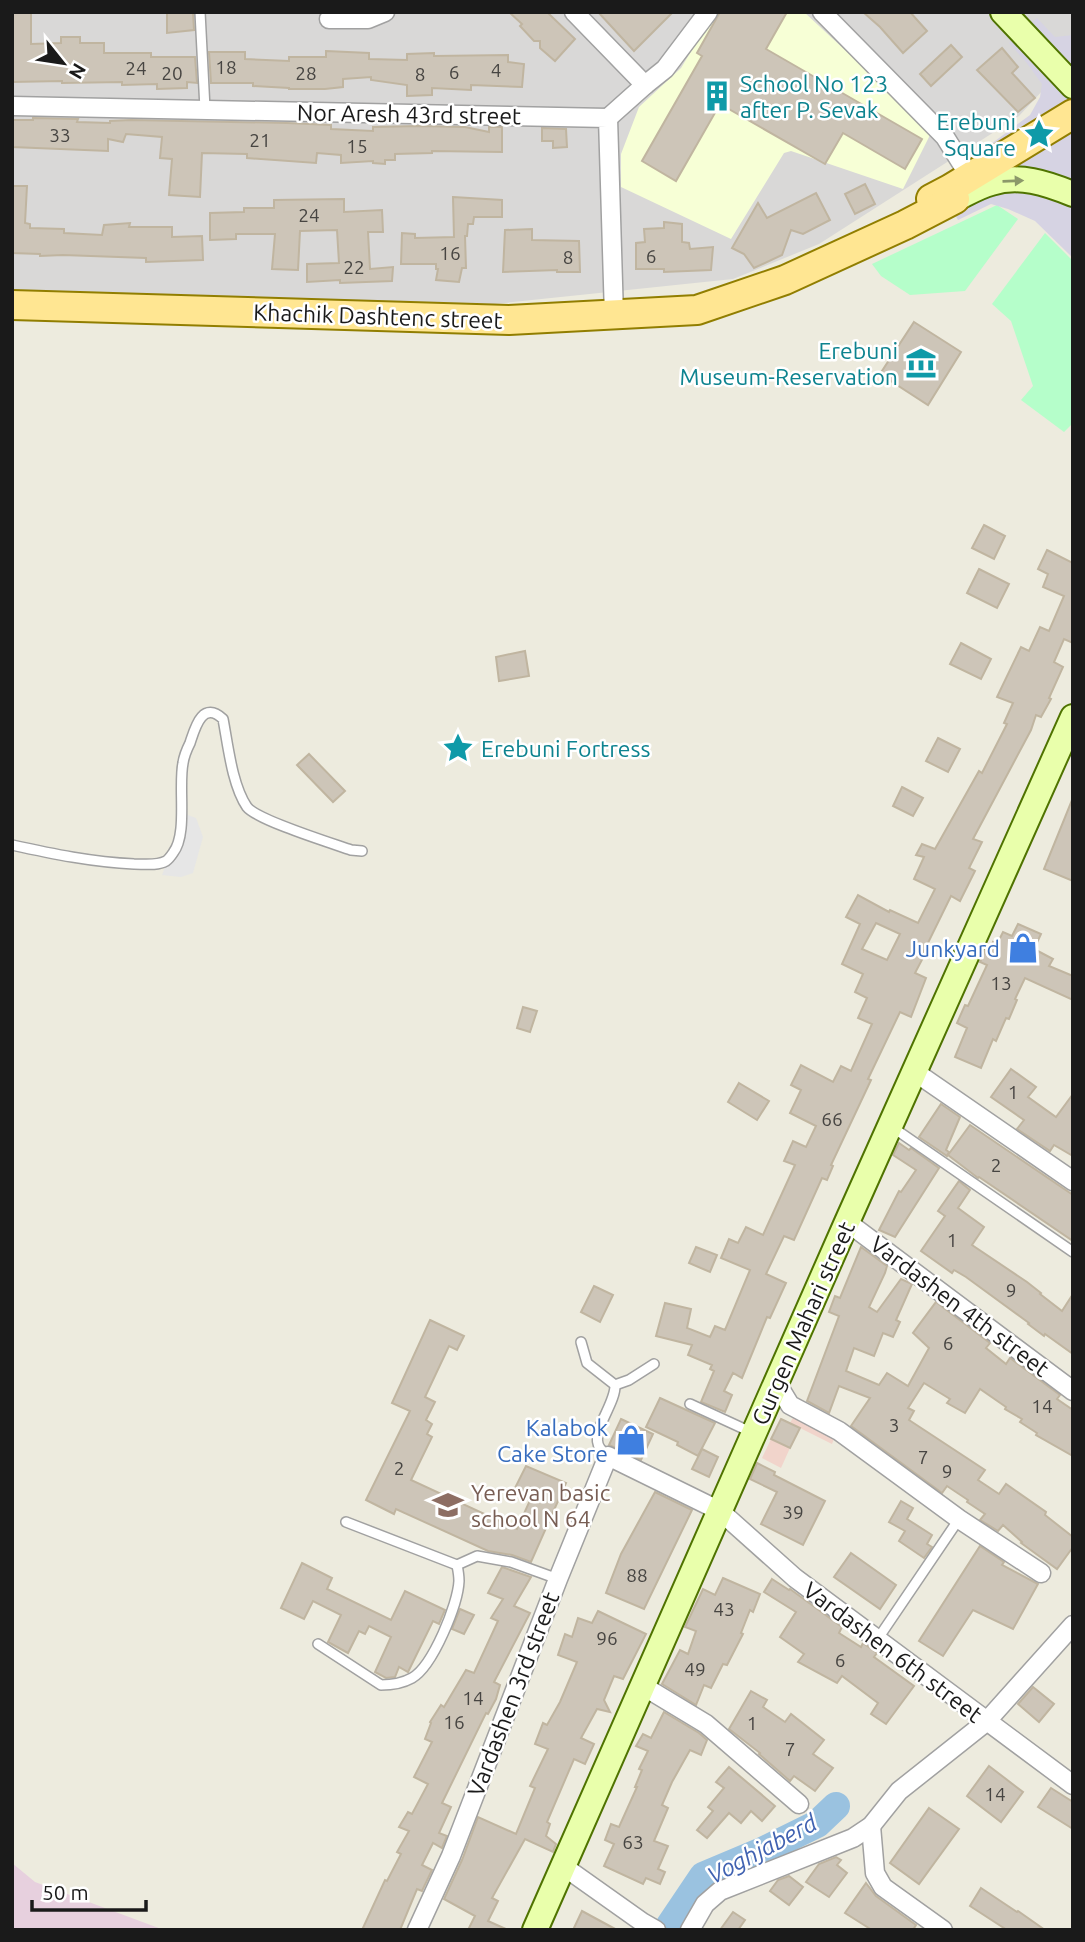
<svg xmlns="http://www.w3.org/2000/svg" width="1085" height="1942" viewBox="0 0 1085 1942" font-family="Ubuntu,sans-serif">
<rect width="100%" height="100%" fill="#edebde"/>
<path fill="#d9d8d7" d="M12,12h1061v107l-29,-30 -25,27 -200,128 -86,35 -248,26 -473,-15z"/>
<g fill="#f1d4cb">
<path d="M794,1416l41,20 -3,8 -42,-21z"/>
<path d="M771,1439l19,9 -9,20 -19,-10z"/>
</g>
<path fill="#e7d0de" d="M12,1863l23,19 129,48h-152z"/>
<path fill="#f7ffd6" d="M715,12h89l128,119 -29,58 -112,-38 -7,2 -53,86 -110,-52v-33l18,-47 42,-39z"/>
<g fill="#b5feca">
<path d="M997,205l21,14 -53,72 -55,4 -29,-19 -9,-12z"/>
<path d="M1045,233l28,28v162l-9,9 -43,-32 12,-14 -22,-65 -19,-17z"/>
</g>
<path fill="#e6e6e6" d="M185,814l11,4 7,19 -10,36 -12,4 -19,-2z"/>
<path fill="#d6d3e3" d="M1037,18l18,19 18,-2v223l-38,-37 -27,-12 -17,-5 -33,16 -22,-41 44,-27 50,-37 10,-18 2,-13 -16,-22 -17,-19z"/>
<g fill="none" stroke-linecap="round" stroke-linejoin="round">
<path stroke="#9ac2e0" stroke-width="28" d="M668,1930l2,-5 33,-49 57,-24 57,-28 19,-18"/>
</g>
<g fill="#cdc5b8" stroke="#c0b5a0" stroke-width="2" fill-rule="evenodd">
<path d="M12,12h19v32l30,-1v-6h19v6h24v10h47v4h44l2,26 -10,-1v6l-30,1v-5l-35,1v-3l-60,1v-2l-50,1z"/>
<path d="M509,12h38l28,27 -20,22 -15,-13v-7h-6l-14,-15 2,-2z"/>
<path d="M598,12h75l-39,39z"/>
<path d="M720,12h67l-21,37 156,90 -17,30 -62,-36 -18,31 -105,-60 -44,77 -34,-20 60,-105 -5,-3z"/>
<path d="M863,12h47l17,19 -24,22 -23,-26z"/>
<path d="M167,13h26l1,17 -27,3z"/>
<path d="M951,45l11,12 -31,29 -11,-12z"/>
<path d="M1002,48l16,19 -6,6 23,25 -17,14 -41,-42z"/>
<path d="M326,51l43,2v6l38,1v-6l27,-1v3l74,-1v7l16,2 -2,23 -51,-2v5l-39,-2v7l-25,1v-11l-36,-5v-3l-28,2v8l-18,2h-36v-1l-36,-2v-3h-42l-2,-31h36v7l44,2v-4h37z"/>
<path d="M33,118l45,1 -1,3 33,1v-2l21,-1 156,3 44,2v4l42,2v-4l46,-1 46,1 24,5v-5h13v25l-70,-1v2l-37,1v6h-10v4l-12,-1v-2l-32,2v-8l-24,-2 -1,10 -69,-5v-4l-45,-1 -2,44 -31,-2 3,-36 -12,-1 2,-21 -36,-3 -3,8 -15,-3v12l-96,-4v-27h21z"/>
<path d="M542,128l24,1 1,18 -14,1v-7h-11z"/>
<path d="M865,184l10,20 -20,10 -10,-20z"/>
<path d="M12,186h15l-2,37 5,1v4l34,1v4l38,2 2,-10 26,-2 -1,4h43v10l30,-1 1,24 -57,2v-4l-83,-3 -23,1v-2l-28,-1z"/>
<path d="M816,193l14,27 -27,14 -12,-4 -9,25 -28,13 -10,-14 -12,-6 26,-45 9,15z"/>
<path d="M453,197l49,3v17h-28l-1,7h-5l-1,12h-2l1,32h-4l-3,14 -23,-2 2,-11h-2v-5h-35l1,-31 13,1v4l39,-1z"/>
<path d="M344,199v13l38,-2 1,22h-15l2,37 23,-2 -1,14 -52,2v-3l-33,2v-18l32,-1 -2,-33 -37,1 -2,39 -26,-1 3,-35h-39v5l-26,1v-27l34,-1v-4h30v-8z"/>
<path d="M664,222l18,2v18l7,1 1,6 23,-2 -2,23 -47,2v-3h-28v-26l9,-1 -1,-13 20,-1z"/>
<path d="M532,229v11l47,1 1,31h-23v-2l-54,2 2,-42z"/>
<path d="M914,322l47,30 -33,53 -48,-31z"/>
<path d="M984,525l21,11 -11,23 -22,-11z"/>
<path d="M1047,550l26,13v80l-9,-4 -10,23 9,5 -14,31 2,1 -10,18 -5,-2 -5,15 -58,109 9,3 -13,26 6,3 -15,30 -9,-5 -28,57 2,1 -10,19 11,5 -15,39 -11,-5 -32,67 3,1 -40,85 2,1 -6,14 -5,-2 -28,62 -10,-4 -18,38 20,9 -16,35 -3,-1 -25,61 -9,-5 -9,18 8,4 -7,17 -24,-10 13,-31 -4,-2 2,-4 -24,-10 4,-10 -36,-9 9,-33 26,6 -4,19 23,9 5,-11 10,4 25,-60 -29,-12 8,-19 9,4 8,-16 17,8 32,-70 -11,-4 9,-20 13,6 10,-21 -26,-13 11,-23 -10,-5 10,-20 32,17 8,-16 10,5 21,-47 -14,-6 9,-20 -12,-6 8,-18 -21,-10 18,-40 -14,-7 12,-22 31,17 1,-2 28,13 17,-34 -21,-10 10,-22 -8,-2 6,-11 13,5 44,-78 3,2 25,-49 -3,-1 9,-20 -16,-6 24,-50 8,4 11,-24 9,4 15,-35 -21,-9 5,-13 -10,-5zM876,923l24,11 -13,26 -25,-11z"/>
<path d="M979,569l30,15 -12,24 -30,-15z"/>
<path d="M961,643l30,16 -10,20 -31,-15z"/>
<path d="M525,651l4,25 -30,5 -3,-24z"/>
<path d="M938,738l22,11 -12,23 -22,-11z"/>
<path d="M309,754l36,37 -12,11 -36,-37z"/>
<path d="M902,787l21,11 -10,18 -20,-10z"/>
<path d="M1072,800h1v81l-29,-12z"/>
<path d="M1018,924l23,10 -7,15 19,10 -4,7 24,10v24l-48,-22 -10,21 2,1 -8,19 -3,-1 -10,23 -3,-2 -12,29 -26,-11 12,-29 -10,-5 8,-18 3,1 19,-41 -7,-3 5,-12 4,2 4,-10 4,2 6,-12 9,4z"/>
<path d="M523,1007l14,4 -7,21 -13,-4z"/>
<path d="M1011,1069l25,18 -8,10 28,20 17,-23v62l-19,-11 -4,6 -33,-22 7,-9 -33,-23z"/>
<path d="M739,1083l30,18 -12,19 -29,-18z"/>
<path d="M941,1104l19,13 -14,33 3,2 -2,4 -28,-19z"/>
<path d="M970,1125l103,70v46l-94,-64 -1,1 -30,-23z"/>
<path d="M899,1143l10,7 2,-2 28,20 -44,69 -16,-7 20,-39 2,1 15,-22 -23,-15z"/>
<path d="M959,1181l11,9 -12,18 26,19 -12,18 55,37 14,11 -1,1 22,17 11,-17v60l-28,-20 -1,2 -16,-12 1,-1 -63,-46 -12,-7 -2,3 -31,-22 24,-35 -7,-5z"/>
<path d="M696,1247l21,8 -7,17 -21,-9z"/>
<path d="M861,1247l26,19 -2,7 -16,34 8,5 24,-33 11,5 -16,36 4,2 -7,15 -10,-4 -9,23 -20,-8 -8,23 33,14 8,-12 21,13 21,-38 -16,-15 23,-31 54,41 -4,5 20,16 4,-6 50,37 -3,4 16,11v46l-37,-21 1,-2 -17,-11 2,-3 -17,-10 1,-2 -26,-18 -15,24 -18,-10 3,-4 -26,-16 -16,25 6,3 -5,9 76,50 -7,10 21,14 7,-10 40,28 -1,3 28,22v10l-16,22 -36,-26 1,-1 -19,-17 -5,6 -18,-11 5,-6 -18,-12 1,-2 -21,-14 -5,7 -91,-67 19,-28 -31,-12 -10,27 -22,-12 32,-85 -10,-4 6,-16 5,2z"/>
<path d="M594,1286l19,9 -13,27 -19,-10z"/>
<path d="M430,1320l34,16 -7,14 -8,-4 -24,51 10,5 -9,18 6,4 -5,10 5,3 -21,43 106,49 15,-33 -17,-8 11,-22 40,17 -35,79 -19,-7 -24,-4 -92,-42 -2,5 -28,-14 44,-89 -18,-8z"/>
<path d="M660,1398l55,25 -17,33 -21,-11 1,-3 -32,-15z"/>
<path d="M621,1419l32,15 -12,26 -32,-15z"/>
<path d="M781,1419l19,9 -10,20 -19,-9z"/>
<path d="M702,1449l16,8 -9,20 -17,-8z"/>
<path d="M757,1463l18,9 -1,3 51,26 -22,44 -42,-21 16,-32 -27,-13z"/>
<path d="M655,1492l37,18 -48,99 -38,-16 15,-39z"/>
<path d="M901,1501l12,7 -6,11 25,16 -5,9 5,3 -8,11 -25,-17 6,-10 -16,-9z"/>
<path d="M980,1546l24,16 -2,3 36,19 -25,45 -40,-19 -30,46 -24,-15z"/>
<path d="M851,1553l45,32 -16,24 -46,-32z"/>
<path d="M302,1563l30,15 -5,11 64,31 14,-29 40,19 -6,14 -6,-3 -25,51 -9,-5 -4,10 -9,1 -11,-6 16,-35 -22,-11 -4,8 -6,-3 -11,22 -20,-11 13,-27 -28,-14 -9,18 -23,-11z"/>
<path d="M502,1567l29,10 -17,29 16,7 -36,69 6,3 -4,14 -8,15 -2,-1 -44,90 9,4 -12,26 8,3 -5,12 -9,-5 -11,22 10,5 -10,21 -5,-2 -17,41h-38l23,-50 2,1 14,-27 -4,-2 12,-21 -10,-4 9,-15 4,2 16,-30 -14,-7 18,-35 -7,-3 6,-16 -1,-1 11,-17 3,2 22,-37 8,3 24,-52 -7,-3 12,-19 -15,-6z"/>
<path d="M723,1578l37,16 -7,18 -3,-2 -9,23 2,1 -16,31 -4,-1 -12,24 -7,-3 -8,20 -34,-21 18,-34 8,4 8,-23 -11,-4 18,-38 12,6z"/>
<path d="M772,1579l17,11 1,-1 52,38 -3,6 22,14 2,-4 14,10 -3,4 40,29 -28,38 -15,-10 7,-11 -36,-27 -5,7 -39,-21 6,-8 -24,-17 16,-25 -32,-20z"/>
<path d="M460,1609l14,6 -10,19 -12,-5z"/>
<path d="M598,1611l48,23 -23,45 -9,-3 -10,24 6,12 -13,-3 -16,29 13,6 -9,20 -11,-5 -27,63 3,2 -4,12 10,8 -3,8 -28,-13 -33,59 6,3 -10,20 20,9h-40l7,-14 -31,-17 18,-39 16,-43 38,17 19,-46 -5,-2 18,-37 -13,-5 8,-21 4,2 13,-23 17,-40 -19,-7 7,-21 7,3 6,-19 14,5z"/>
<path d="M1033,1687l21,17 -15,18 -21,-18z"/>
<path d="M751,1691l16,9 -4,7 22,15 6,-8 33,26 -11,14 20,14 -18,23 -21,-15 -4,5 -31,-27 1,-1 -31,-24z"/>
<path d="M664,1712l35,21 8,7 -6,15 -11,-5 -18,32 -10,23 6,3 -14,33 14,5 -10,23 7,3 -5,12 -14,-6 -3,6 -39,-18 10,-22 -9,-4 6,-16 8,3 18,-40h-2l7,-17 -3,-1 9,-18 -12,-5 7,-12 8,4z"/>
<path d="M989,1766l34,26 -22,30 -34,-26z"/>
<path d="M729,1767l46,39 -13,15 -11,-10 -10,12 -12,-10 -22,25 -10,-8 16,-19 -5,-4 16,-19 -8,-6z"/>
<path d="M1051,1788l22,14v27l-35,-22z"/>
<path d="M929,1808l30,21 -40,55 -29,-21z"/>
<path d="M836,1857l5,3 -4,5 10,8 -18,24 -23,-15 13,-18z"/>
<path d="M789,1876l14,11 -14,18 -19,-14 8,-11z"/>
<path d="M866,1883l10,13 40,29 -3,5h-41l-27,-17z"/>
<path d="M981,1888l36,24 1,-1 27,19h-38l-37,-24z"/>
<path d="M582,1911l35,19h-44z"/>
<path d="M733,1912l12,8 -7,10h-18z"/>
</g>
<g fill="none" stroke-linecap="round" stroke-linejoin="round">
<g stroke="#a1a1a1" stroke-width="12">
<g id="service">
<path d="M200,12l5,97"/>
<path d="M12,845c41,9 80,17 122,19 10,0 23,2 32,-3 3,-2 5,-5 7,-8 15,-19 5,-66 10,-90 1,-7 4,-14 7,-20 5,-15 12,-43 33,-24 5,26 9,66 24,88 10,13 84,36 104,43l11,1"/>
<path d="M892,1127l181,125"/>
<path d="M581,1342l6,21 28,22c1,19 -26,48 -15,63 2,3 5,6 8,8"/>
<path d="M615,1385l14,-5 25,-16"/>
<path d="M690,1404l63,29"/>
<path d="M346,1522l111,43 20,-9 34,6 47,17"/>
<path d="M877,1640l82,-121"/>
<path d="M318,1644l63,41c10,0 22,-2 31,-7 21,-12 46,-74 47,-97 0,-5 -1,-11 -2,-16"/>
</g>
</g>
<g stroke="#a1a1a1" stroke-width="21">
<g id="minor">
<path d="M574,12l71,73 -37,33"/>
<path d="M822,12l123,125 25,40"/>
<path d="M329,19h39l17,-7"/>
<path d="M645,85l20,-16 43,-57"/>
<path d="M12,106l596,12 6,198"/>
<path d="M915,1072l158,109"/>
<path d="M847,1222l226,169"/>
<path d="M776,1382l14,23 49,26 120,88 82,54"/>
<path d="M643,1686l63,38 93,80"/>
<path d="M871,1826l4,47 8,14 60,43"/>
<path d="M563,1866l79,56 14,8"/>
<path d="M417,1930l34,-74 107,-277 50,-123 112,55 75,67 278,207"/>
<path d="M690,1930l15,-26 15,-13 133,-53 18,-12 28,-35 87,-69 87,-97"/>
</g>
</g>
<g stroke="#4f7300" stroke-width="28">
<g id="secondary">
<path d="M1003,12l70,74"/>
<path d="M955,199c11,-5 24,-13 36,-16 28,-9 55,0 82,11"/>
<path d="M535,1930l312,-708 226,-505"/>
</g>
</g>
<g stroke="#917e00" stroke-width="32">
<g id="primary">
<path d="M931,199l19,-10 123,-75"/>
<path d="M12,305l497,15 188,-10 88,-30 120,-55 50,-26"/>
</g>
</g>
<use href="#service" stroke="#fff" stroke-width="9"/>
<use href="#minor" stroke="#fff" stroke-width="18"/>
<use href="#secondary" stroke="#e9ffab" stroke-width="24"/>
<use href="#primary" stroke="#ffe692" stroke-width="28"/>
</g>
<defs><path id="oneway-solid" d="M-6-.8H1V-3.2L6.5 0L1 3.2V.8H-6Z" transform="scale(1.75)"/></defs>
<use fill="#8c986a" href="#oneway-solid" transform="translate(1013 181) rotate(-2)"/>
<defs>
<g id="building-bare" transform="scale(2.415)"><path d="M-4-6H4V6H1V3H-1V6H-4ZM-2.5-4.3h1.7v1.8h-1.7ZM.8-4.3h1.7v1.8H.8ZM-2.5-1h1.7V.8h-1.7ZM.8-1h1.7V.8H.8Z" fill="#0f9aa8" stroke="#fff" stroke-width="2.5" paint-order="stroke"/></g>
<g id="sight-bare" transform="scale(2.415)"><path d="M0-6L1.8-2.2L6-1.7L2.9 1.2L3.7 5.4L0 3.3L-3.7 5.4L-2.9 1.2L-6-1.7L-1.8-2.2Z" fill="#0f9aa8" stroke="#fff" stroke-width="2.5" paint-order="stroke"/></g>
<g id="museum-bare" transform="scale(2.415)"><path d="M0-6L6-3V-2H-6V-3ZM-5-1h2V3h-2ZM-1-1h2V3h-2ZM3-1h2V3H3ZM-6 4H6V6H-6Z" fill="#0f9aa8" stroke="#fff" stroke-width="2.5" paint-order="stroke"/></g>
<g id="shop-bare" transform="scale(2.415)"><path d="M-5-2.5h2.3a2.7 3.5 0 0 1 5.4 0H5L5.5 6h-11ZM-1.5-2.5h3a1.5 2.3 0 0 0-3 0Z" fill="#3f7fe0" stroke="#fff" stroke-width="2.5" paint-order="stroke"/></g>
<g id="school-bare" transform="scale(2.415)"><path d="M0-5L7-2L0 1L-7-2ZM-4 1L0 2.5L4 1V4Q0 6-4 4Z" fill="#8d6e63" stroke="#fff" stroke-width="2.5" paint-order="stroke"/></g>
</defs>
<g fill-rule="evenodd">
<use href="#building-bare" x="717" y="96"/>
<use href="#sight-bare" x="1039" y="134"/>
<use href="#museum-bare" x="921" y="363"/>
<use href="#sight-bare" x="458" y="748"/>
<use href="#shop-bare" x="1023" y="948"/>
<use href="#shop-bare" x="631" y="1440"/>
<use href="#school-bare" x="448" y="1505"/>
</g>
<g text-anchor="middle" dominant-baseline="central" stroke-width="5" stroke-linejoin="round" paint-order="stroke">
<g font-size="19" fill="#474542">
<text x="226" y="67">18</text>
<text x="136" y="68">24</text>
<text x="496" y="70">4</text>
<text x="454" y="72">6</text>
<text x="172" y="73">20</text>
<text x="306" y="73">28</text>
<text x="420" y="74">8</text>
<text x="60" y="135">33</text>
<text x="260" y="140">21</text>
<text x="357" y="146">15</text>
<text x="309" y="215">24</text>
<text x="450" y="253">16</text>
<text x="651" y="256">6</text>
<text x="568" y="257">8</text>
<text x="354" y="267">22</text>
<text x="1001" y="983">13</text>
<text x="1013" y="1092">1</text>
<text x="832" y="1119">66</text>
<text x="996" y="1165">2</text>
<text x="952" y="1240">1</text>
<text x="1011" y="1290">9</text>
<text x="948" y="1343">6</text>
<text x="1042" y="1406">14</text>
<text x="894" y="1425">3</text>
<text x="923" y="1457">7</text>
<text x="399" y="1468">2</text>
<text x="947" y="1471">9</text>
<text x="793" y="1512">39</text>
<text x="637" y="1575">88</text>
<text x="724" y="1609">43</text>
<text x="607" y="1638">96</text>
<text x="840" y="1660">6</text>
<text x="695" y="1669">49</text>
<text x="473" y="1698">14</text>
<text x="454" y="1722">16</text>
<text x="752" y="1723">1</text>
<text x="790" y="1749">7</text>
<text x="995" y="1794">14</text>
<text x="633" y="1842">63</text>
</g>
<g font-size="23" fill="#0d838f" stroke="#fff" text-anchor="start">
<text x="740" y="83">School No 123<tspan x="740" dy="26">after P. Sevak</tspan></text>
<text x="1016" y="121" text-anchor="end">Erebuni<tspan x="1016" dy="26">Square</tspan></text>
<text x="898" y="350" text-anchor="end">Erebuni<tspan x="898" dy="26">Museum-Reservation</tspan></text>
<text x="481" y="748">Erebuni Fortress</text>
</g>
<g font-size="23" fill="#1a1a1a" stroke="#fff">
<text transform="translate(409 114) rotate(1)">Nor Aresh 43rd street</text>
<text transform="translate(378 316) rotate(2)">Khachik Dashtenc street</text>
<text transform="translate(960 1306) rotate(37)">Vardashen 4th street</text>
<text transform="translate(803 1323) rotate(-66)">Gurgen Mahari street</text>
<text transform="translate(893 1652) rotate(37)">Vardashen 6th street</text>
<text transform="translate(513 1694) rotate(-69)">Vardashen 3rd street</text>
</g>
<g font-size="23" fill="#366cbe" stroke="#fff" text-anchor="end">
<text x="1000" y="948">Junkyard</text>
<text x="608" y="1427">Kalabok<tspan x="608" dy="26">Cake Store</tspan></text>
</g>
<g font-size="23" fill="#785e54" stroke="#fff" text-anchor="start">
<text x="471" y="1492">Yerevan basic<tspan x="471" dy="26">school N 64</tspan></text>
</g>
<g font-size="24" font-style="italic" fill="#4062b1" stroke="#fff">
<text transform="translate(762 1849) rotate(-28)">Voghjaberd</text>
</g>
</g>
<rect width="1085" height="1942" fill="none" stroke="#1a1a1a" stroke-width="28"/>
<g transform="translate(63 63) rotate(120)" stroke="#ffffff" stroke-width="5" paint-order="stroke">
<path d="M0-5L12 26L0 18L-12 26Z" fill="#1a1a1a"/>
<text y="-10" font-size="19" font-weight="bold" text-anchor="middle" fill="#1a1a1a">N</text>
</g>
<path d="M32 1900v10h114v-10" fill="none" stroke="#1a1a1a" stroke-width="3.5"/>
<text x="42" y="1900" font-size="21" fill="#1a1a1a" stroke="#ffffff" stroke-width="5" paint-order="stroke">50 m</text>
</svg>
